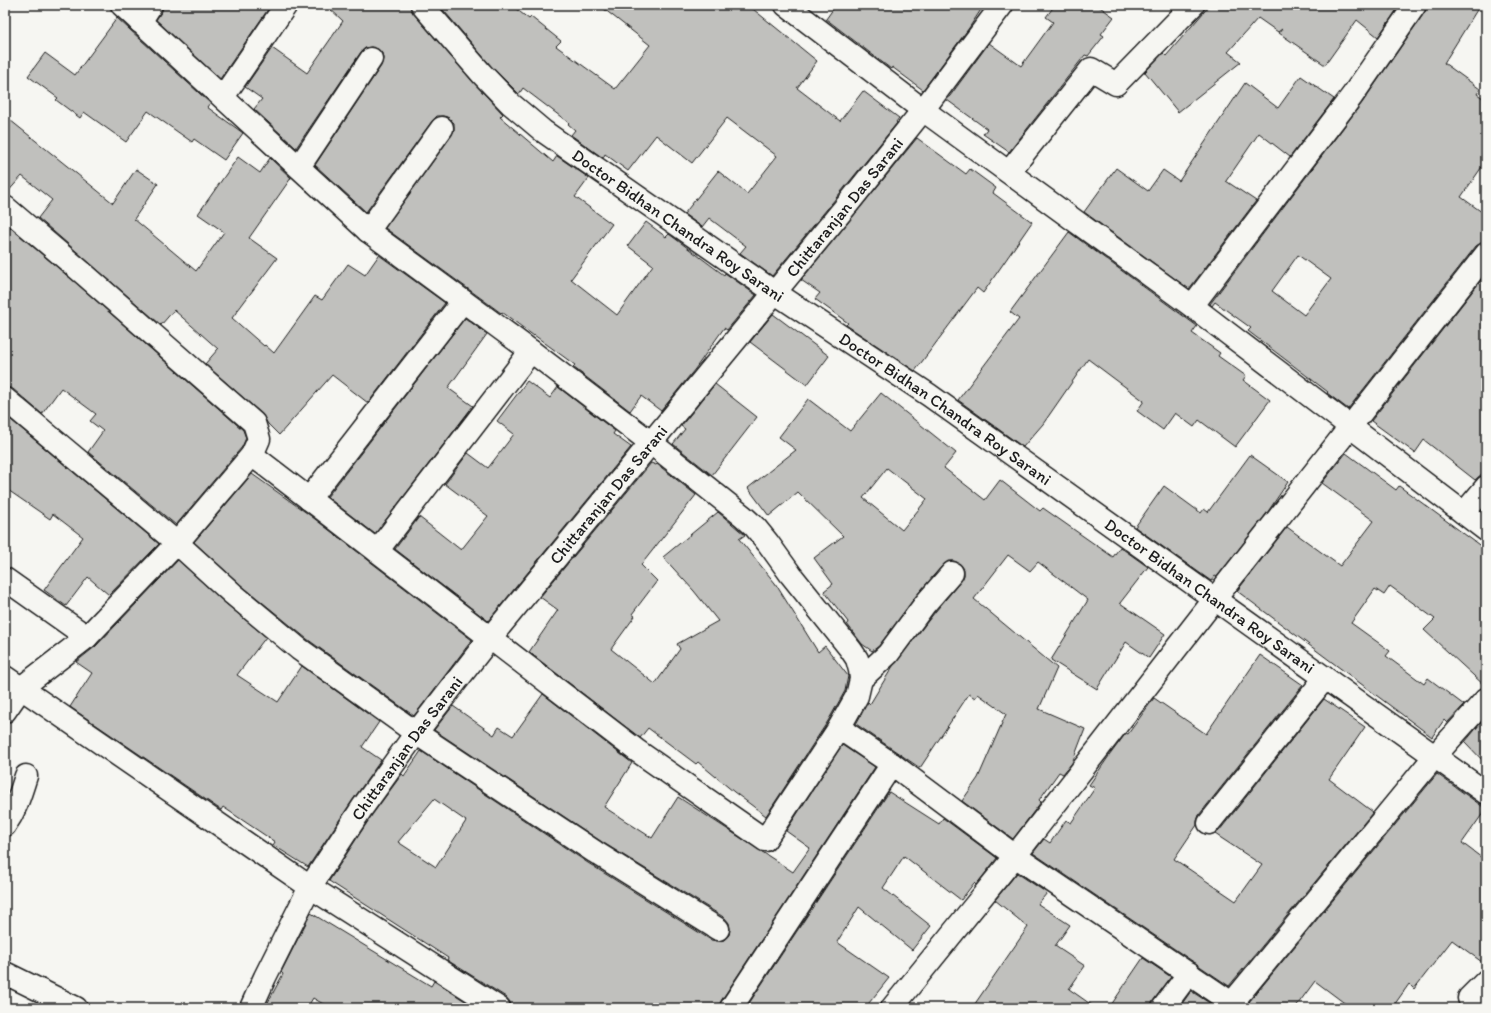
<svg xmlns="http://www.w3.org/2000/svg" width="1491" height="1013" viewBox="0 0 1491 1013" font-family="Itim,sans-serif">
<rect width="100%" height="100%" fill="#f6f6f2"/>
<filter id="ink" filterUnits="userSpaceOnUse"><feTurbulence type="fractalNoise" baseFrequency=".025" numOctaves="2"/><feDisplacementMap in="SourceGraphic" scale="8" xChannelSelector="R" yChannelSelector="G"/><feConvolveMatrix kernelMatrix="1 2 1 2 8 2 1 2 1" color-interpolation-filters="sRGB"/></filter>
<g filter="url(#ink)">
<g fill="#c0c0bd" stroke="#1c1c1c" fill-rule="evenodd">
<path d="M163,5h108l-51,74 -64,-59 6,-9z"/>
<path d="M326,5h84l3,8 60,69 30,32 -3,3 53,45 4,-6 32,22 -14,19 37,27 -41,55 46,36 36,-50 -25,-19 18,-24 20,15 3,-3 55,41 1,-2 31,22 -29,35 -3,-2 -29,41 -34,42 -20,-15 -11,15 -57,-44 2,-2 -41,-30v1l-32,-24 -1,1 -116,-85 67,-93 2,-5v-7l-5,-5 -6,-2h-6l-5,5 -66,91 -51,-47 66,-99 2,-7 -1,-6 -4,-4 -7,-2 -6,1 -4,4 -65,96 -42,-39 8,-10 -17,-12 27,-39 35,25 36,-52z"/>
<path d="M439,5h72l18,14 2,-2 30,24 -5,5 59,43 35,-44 -51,-40h149l69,56 -20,27 43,33 23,-30 36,27 -3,4 1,1 -56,69 -69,84 -32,-23 6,-7 -37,-28 -7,9 -18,-13 34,-43 29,23 30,-38 -50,-38 -35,45 -36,-28 -28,36 -23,-17 -2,4 -32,-23 4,-5 -7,-6 1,-1 -46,-35 -4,6 -28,-28z"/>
<path d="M836,5h148l-15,23 -46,62 -31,-23 -1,2 -65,-50z"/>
<path d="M1055,5h42l17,12 -13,17 3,2 -16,20 -3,-1 -76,97 -26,-18 4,-5 -40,-29 42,-57 32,23 32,-44 -7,-5z"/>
<path d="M1210,5h190l-22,32 -21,-17 -32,45 -46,-32 3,-4 -4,3 -20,-14 -30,34 13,10 -63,50 -33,-40 18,-19 3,3z"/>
<path d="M1427,5h53l-36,58 36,26 -3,5 9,6v61l-25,36 25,18v27l-5,1 -5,3 -128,163 -21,-16 1,-1 -80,-61 3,-3 -36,-26 -3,4 -2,-2 152,-201 63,-91zM1298,255l33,24 -27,36 -32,-24z"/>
<path d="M117,18l93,85 -3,4 36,26 -19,27 -30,-21 -2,3 -44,-31 -22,31 -42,-30 -4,6 -24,-18 2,-2 -30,-22 17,-23 30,22z"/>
<path d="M1301,76l33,23 -44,58 -31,-24 -33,48 30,20 -67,88 -105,-77 32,-44 32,23 15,-21 16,11 66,-98 33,25z"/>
<path d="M5,116l108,87 23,-34 22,15 -24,35 62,52 28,-39 -26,-18 40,-57 22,16 10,-15 21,20 -42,60 28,20 -45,60 32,28 1,-1 9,8 41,-57 7,4 26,-36 17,11 14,-20 66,48 -77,100 -36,-28 -53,60 -11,-11 -6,-10 -57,-50 13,-15 -44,-39 -13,15 -123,-107 14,-18 -30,-24 -17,19z"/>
<path d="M917,138l49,36 4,-5 26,19 -3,5 39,29 -49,71 -6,-5 -62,83 -69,-46 2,-2 -33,-24 5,-6 -19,-13z"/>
<path d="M5,223l71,60 167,147 3,8 -4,9 -66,78 -88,-73 15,-21 -13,-10 6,-7 -35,-26 -19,26 -29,-25 -8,-2z"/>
<path d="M1069,232l128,94 -5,7 28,20 -2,3 28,20 -3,4 27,20 -35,47 -36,-27 -5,7 -19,-14 -12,17 -26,-19 7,-10 -56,-42 -45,65 -20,23 -65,-47 61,-81 -9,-7z"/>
<path d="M1486,274v196l-11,10 -51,-40 -9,13 -44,-32z"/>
<path d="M773,314l56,42 -22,29 -57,-43z"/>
<path d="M465,318l22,16 -39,54 25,18 -98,128 -48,-37z"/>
<path d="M527,381l23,17 8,-11 57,44 -2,3 18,13 -143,174 -93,-72 24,-32 42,33 27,-34 -43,-32 23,-31 20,15 26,-34 -17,-13z"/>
<path d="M715,384l42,33 -45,58 -39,-31 12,-15 -4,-3z"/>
<path d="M881,393l75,60 -12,15 41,32 15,-20 40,31 3,-3 70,49 7,-10 28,20 -28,36 45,31 -16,24 -23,-16 -29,47 -46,-29 37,-60 -50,-38 -8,9 -22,-16 -34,44 83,69 -18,41 46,20 -13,34 -9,11 -4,-2 -20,28 2,2 -28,37 -51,-38 16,-23 28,-64 -28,-20 -3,4 -6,-4 -49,74 -64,-44 12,-22 2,2 23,-38 42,-54 26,-31 3,-6v-6l-4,-5 -6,-3h-6l-5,4 -27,31 -37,50 -7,5 -10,-7 -15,-20 1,-2 -24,-31 9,-7 -19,-26 29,-22 -45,-44 -29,24 -21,-28 48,-38 -17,-13 29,-38 42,32zM887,468l40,31 -25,31 -39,-32z"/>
<path d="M5,415l154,129 -50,51 -21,-18 -22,29 -22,-16 39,-53 -30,-23 -3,5 -45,-31z"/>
<path d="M1346,453l50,37 3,-4 87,64v137l-62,-57 11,-11 -45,-33 -6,9 -9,-6 -24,34 39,28 -4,5 38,28 4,-6 36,27 -17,18 -3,-3 -12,17 -195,-146 50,-64 53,39 34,-45 -52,-38z"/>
<path d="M1250,455l38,27 -21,31 -50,64 -2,-1 -4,5 -76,-54 29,-41 37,27 3,-4 4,3z"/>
<path d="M651,463l5,2 1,-1 39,31 -55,70 16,16 -25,33 3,2 -24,33 44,35 25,-35 -3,-5 41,-23 -24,-30 -31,-34 55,-45 27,23 -6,4 36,44 43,69 7,-6 23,30 -3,15 -17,30 -62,95 -32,-24 -36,-30 -2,2 -48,-36 -8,10 -111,-86 29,-42 -18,-13z"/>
<path d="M252,474l59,42 161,124 -58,76 -107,-77 -66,-54 -47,-43z"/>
<path d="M178,560l47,43 41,34 -29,38 41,27 24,-36 77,56 -17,25 19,13 -29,41 -44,66 -35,-22 2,-3 -52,-35 -2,3 -151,-103 22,-34 -16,-11 20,-16z"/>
<path d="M1260,655l43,30 -104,130 -2,6v4l-23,34 62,42 26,-36 -47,-31 4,-3 105,-132 41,28 -36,52 44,33 -144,174 -196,-133 11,-14 6,4 16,-23 5,3 24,-35 -6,-3 20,-29 17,-23 2,1 26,-36 52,36z"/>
<path d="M543,694l89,69 -28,44 48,31 26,-41 115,75 17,-24 -24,-17 56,-86 33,22 -154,234 -2,7h-208l-1,-6 -4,-5 -59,-37 1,-2 -119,-77 43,-66 30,-41 2,2 17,-25 167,112 123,77 7,1 6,-1 5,-5 1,-6 -1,-6 -4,-5 -123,-76 -168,-112 19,-24 41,29 5,-8 14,9zM434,799l32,22 -30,46 -38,-25z"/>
<path d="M1484,719l2,2v43l-21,-22z"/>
<path d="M1437,774l49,35 -24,34 24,18v104l-34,-25 -38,49 -5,-5 -17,24h-41l-36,-27 -20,27h-44l-2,-6z"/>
<path d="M889,792l50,32 4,-6 54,40 -21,27 -2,-2 -13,17 -57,-44 -21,32 48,38 -19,24 -53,-43 -22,35 52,36 -24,30h-119z"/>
<path d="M1017,873l30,20 -9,11 32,21 -15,21 30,20 -16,23 27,19h-124l56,-81 -33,-27z"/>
<path d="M311,913l120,73 3,-5 42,27h-146l-17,-10 -6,10h-42l18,-34 -2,-2z"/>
<path d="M1143,958l28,19 -18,24 -2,7h-42z"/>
<path d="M1191,991l26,17h-38z"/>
</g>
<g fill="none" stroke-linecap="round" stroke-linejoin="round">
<g stroke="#1c1c1c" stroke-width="25">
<g id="street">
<path d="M122,5l246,226 163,120 119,91 93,74 12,11 13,16 23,32 60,75 6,9 3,11 1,9 -4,17 -18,32 -74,112 -129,-90 -384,-295"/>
<path id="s1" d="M422,5l60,69 29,30 32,27 231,161 155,103 557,398"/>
<path d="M786,5l137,105 269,196 294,224"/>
<path d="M140,22l11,-17"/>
<path d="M223,97l63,-92"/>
<path d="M299,167l72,-108"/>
<path d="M1009,172l82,-103 25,15 77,-79"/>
<path d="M5,207l79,67 170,149 5,16 -7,16 -75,88 -90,94 -66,51 -16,23"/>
<path d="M368,231l74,-103"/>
<path d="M1192,306l160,-210 63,-91"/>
<path d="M5,399l172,144 56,51 66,55 117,84 179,119 123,77"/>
<path d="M309,499l154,-198"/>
<path d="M1464,513l22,-26"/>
<path d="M377,551l154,-200"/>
<path d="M5,579l82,58"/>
<path d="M5,677l305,210 189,121"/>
<path d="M861,679l27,-25 37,-50 27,-31"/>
<path d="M839,728l53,36 123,92 224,152"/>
<path d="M1209,823l116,-145"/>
<path d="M5,825c11,-15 15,-31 21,-49"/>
<path d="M5,973l71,35"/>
<path d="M1232,1003l203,-247 51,-57"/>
<path id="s2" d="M251,1008l14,-31 45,-90 52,-79 54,-75 74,-95 361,-438 72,-90 79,-105"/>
<path d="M731,1008l161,-244"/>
<path d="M892,1008l123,-152 199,-256 272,-346"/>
<path d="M1163,1008l26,-35"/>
<path d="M1481,1008l-12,-10 17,-17"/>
</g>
</g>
<use href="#street" stroke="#f6f6f2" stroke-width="22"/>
</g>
</g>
<g text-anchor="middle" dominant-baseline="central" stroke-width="3.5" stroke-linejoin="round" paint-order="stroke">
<g font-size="17" fill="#1c1c1c" stroke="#f6f6f2">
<text stroke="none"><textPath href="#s2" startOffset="1000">Chittaranjan Das Sarani</textPath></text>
<text stroke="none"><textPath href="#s1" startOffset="340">Doctor Bidhan Chandra Roy Sarani</textPath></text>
<text stroke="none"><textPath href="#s1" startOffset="664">Doctor Bidhan Chandra Roy Sarani</textPath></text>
<text stroke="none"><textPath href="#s2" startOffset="628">Chittaranjan Das Sarani</textPath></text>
<text stroke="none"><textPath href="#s1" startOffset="988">Doctor Bidhan Chandra Roy Sarani</textPath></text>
<text stroke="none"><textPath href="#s2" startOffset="304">Chittaranjan Das Sarani</textPath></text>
</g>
</g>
<rect width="1491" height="1013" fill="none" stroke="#f6f6f2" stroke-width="20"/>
<rect x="10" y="10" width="1471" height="993" fill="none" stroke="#1c1c1c" stroke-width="1.5" filter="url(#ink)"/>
</svg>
